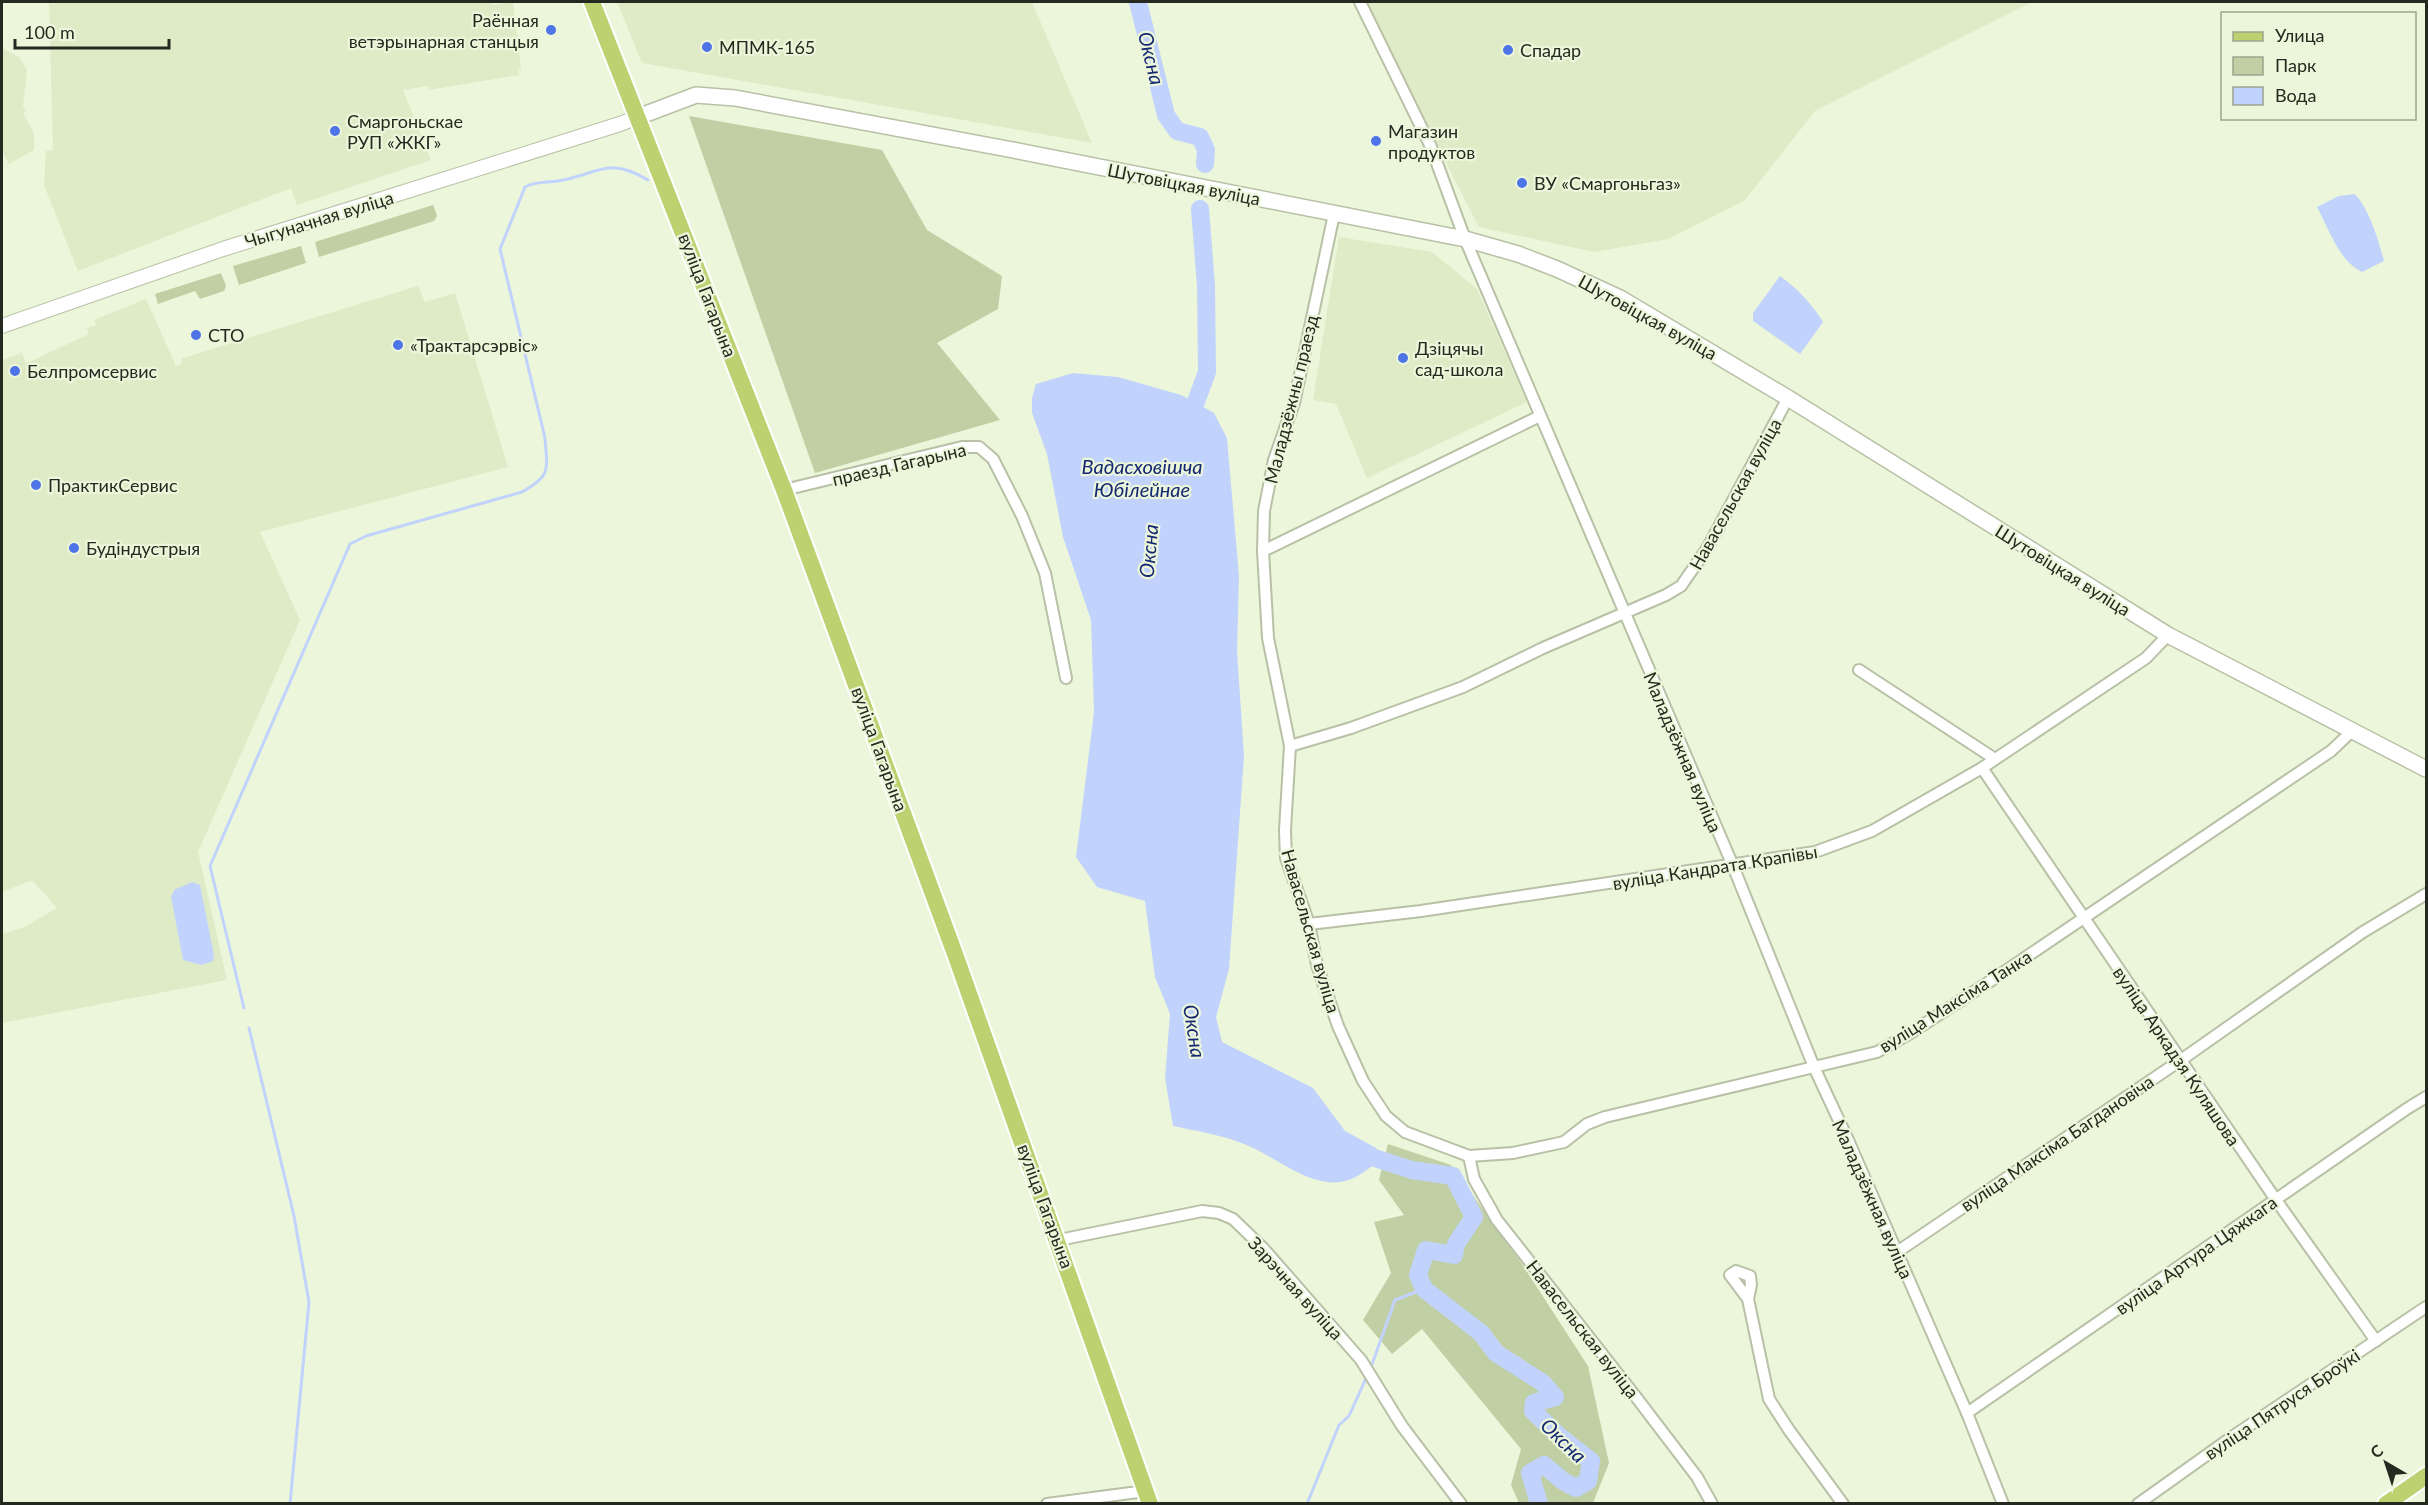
<svg xmlns="http://www.w3.org/2000/svg" width="2428" height="1505" viewBox="0 0 2428 1505" font-family="Lato,sans-serif">
<rect width="100%" height="100%" fill="#ecf6da"/>
<g fill="#dfebc7">
<path d="M49,2h442l1,3 21,-3 8,67h-3l1,6 -90,15 -1,-4 -25,4 28,70 -134,45 -6,-17 -213,83 -34,-86 2,-34 7,-1z"/>
<path d="M617,2h415l60,141 -450,-80z"/>
<path d="M1363,2h669l-217,109 -70,89 -77,39 -74,13 -115,-25z"/>
<path d="M2,48l17,9 8,13 -4,36 3,5 -3,2 11,20v17l-25,14 -7,-13z"/>
<path d="M1339,237l93,15 45,37 50,113 -160,76 -31,-74 -23,-4z"/>
<path d="M418,286l7,16 30,-9 53,174 -248,65 40,88 -102,232 29,128 -225,43v-89l22,-7 33,-19 -25,-28 -30,12v-532l20,-7 4,10 5,-2 58,-27 -2,-6 9,-3 -2,-5 52,-21 30,67 6,-3 -1,-4 24,-8z"/>
</g>
<g fill="#c1cfa4">
<path d="M689,116l193,34 45,80 75,46 -4,33 -61,34 63,77 -185,53z"/>
<path d="M433,205l4,11 -3,5 -115,36 -4,-15z"/>
<path d="M301,246l5,17 -67,22 -6,-19z"/>
<path d="M221,273l5,13 -2,5 -24,8 -5,-8 -37,13 -3,-10z"/>
<path d="M1388,1144l63,21 69,96 68,105 21,97 -16,40h-74l-8,-18 10,-36 -99,-120 -30,25 -29,-34 28,-47 -17,-51 30,-7 -25,-35z"/>
</g>
<g fill="#c1d3fc">
<path d="M2355,194c15,17 23,45 29,67l-22,11c-24,-12 -33,-43 -45,-65l22,-11z"/>
<path d="M1780,276c17,12 32,28 43,46l-23,32 -47,-33v-8z"/>
<path d="M1073,373l45,4 63,18 33,18 13,25 12,138 -2,75 7,105 -15,213 -13,48 6,25 91,46 32,43 31,17 4,7c-1,8 -9,12 -15,16 -41,32 -82,-12 -121,-27 -22,-9 -48,-13 -71,-18l-8,-48 5,-64 -15,-37 -10,-76 -48,-14 -21,-30 18,-145 -3,-92 -28,-83 -16,-83 -15,-41v-15l4,-14z"/>
<path d="M192,882l8,3 14,70 -1,6 -11,4 -19,-5 -12,-63 3,-7z"/>
</g>
<g fill="none" stroke-linecap="round" stroke-linejoin="round">
<g stroke="#c1d3fc" stroke-width="3">
<path d="M244,1008l-34,-142 140,-322 16,-8 156,-44c30,-17 25,-22 23,-54l-45,-189 25,-62c11,-6 21,-4 33,-6 40,-6 48,-26 90,-1"/>
<path d="M249,1028l45,188 15,86 -19,202"/>
<path d="M1370,1370l25,-70 29,-11"/>
<path d="M1307,1504l32,-79 10,-9 18,-40"/>
</g>
<g stroke="#c1d3fc" stroke-width="18">
<path d="M1138,2l28,113 11,16 23,6 6,13 -1,14"/>
<path d="M1187,426l20,-54 -1,-86 -6,-77"/>
<path d="M1356,1152l56,18 41,6 21,41 -18,27 -2,11 -28,-5 -8,25 6,14 57,44 15,20 47,30 12,14 -21,6 -1,8 26,25 32,25 -3,20 -12,7 -13,-7 -19,-16 -14,8 9,31"/>
</g>
<g stroke="#b8c1a6" stroke-width="14">
<g id="minor">
<path d="M1360,2l71,145 34,92 268,627 81,201 34,73 119,273 36,91"/>
<path d="M1540,416l-277,135 5,87 22,108 -5,84 1,28 23,66 8,41 21,61 25,55 23,35 19,16 64,24 44,-3 51,-11 23,-18 18,-7 272,-65 32,-18 86,-56 336,-227 21,-20"/>
<path d="M784,490l178,-43h17l14,12 29,57 23,57 21,105"/>
<path d="M1263,551l1,-40 10,-51 20,-57 40,-189"/>
<path d="M1859,670l136,89"/>
<path d="M1290,746l61,-18 112,-41 80,-39 123,-53 15,-9 27,-39 80,-149"/>
<path d="M1982,768l294,432 100,141"/>
<path d="M1309,924l112,-13 394,-59 57,-21 110,-63 164,-110 22,-23"/>
<path d="M1469,1156l5,23 23,41 139,177 61,80 15,27"/>
<path d="M1059,1240l143,-29 17,2 14,6 30,29 98,112 41,66 59,78"/>
<path d="M1897,1252l284,-192 182,-128 63,-38"/>
<path d="M1748,1299l3,-14 -1,-9 -14,-5 -6,4 18,24 21,100 20,31 54,74"/>
<path d="M1967,1413l441,-305 18,-11"/>
<path d="M1047,1504l99,-13"/>
<path d="M2138,1504l94,-67 194,-130"/>
</g>
</g>
<g stroke="#b8c1a6" stroke-width="16">
<path id="tertiary" d="M2,326l221,-77 397,-125 18,-7"/>
</g>
<g stroke="#b8c1a6" stroke-width="18">
<path id="secondary" d="M638,117l58,-22 39,3 278,52 452,89 53,15 39,15 63,29 168,100 380,237 258,134"/>
</g>
<g stroke="#fff" stroke-width="20">
<g id="primary">
<path d="M592,2l192,488 171,464 195,550"/>
<path d="M2386,1504l40,-28"/>
</g>
</g>
<use href="#minor" stroke="#fff" stroke-width="10"/>
<use href="#tertiary" stroke="#fff" stroke-width="14"/>
<use href="#secondary" stroke="#fff" stroke-width="15"/>
<use href="#primary" stroke="#bdd171" stroke-width="16"/>
</g>
<g fill="#4e74e8" stroke="#ecf6da" stroke-width="2">
<circle cx="551" cy="30" r="6"/>
<circle cx="707" cy="47" r="6"/>
<circle cx="1508" cy="50" r="6"/>
<circle cx="335" cy="131" r="6"/>
<circle cx="1376" cy="141" r="6"/>
<circle cx="1522" cy="183" r="6"/>
<circle cx="196" cy="335" r="6"/>
<circle cx="398" cy="345" r="6"/>
<circle cx="1403" cy="358" r="6"/>
<circle cx="15" cy="371" r="6"/>
<circle cx="36" cy="485" r="6"/>
<circle cx="74" cy="548" r="6"/>
</g>
<g text-anchor="middle" dominant-baseline="central" stroke-width="4.5" stroke-linejoin="round" paint-order="stroke">
<g font-size="18" fill="#26291f" stroke="#ecf6da" text-anchor="start">
<text x="539" y="20" text-anchor="end">Раённая<tspan x="539" dy="21">ветэрынарная станцыя</tspan></text>
<text x="719" y="47">МПМК-165</text>
<text x="1520" y="50">Спадар</text>
<text x="347" y="121">Смаргоньскае<tspan x="347" dy="21">РУП «ЖКГ»</tspan></text>
<text x="1388" y="131">Магазин<tspan x="1388" dy="21">продуктов</tspan></text>
<text x="1534" y="183">ВУ «Смаргоньгаз»</text>
<text x="208" y="335">СТО</text>
<text x="410" y="345">«Трактарсэрвіс»</text>
<text x="1415" y="348">Дзіцячы<tspan x="1415" dy="21">сад-школа</tspan></text>
<text x="27" y="371">Белпромсервис</text>
<text x="48" y="485">ПрактикСервис</text>
<text x="86" y="548">Будіндустрыя</text>
</g>
<g font-size="18" fill="#26291f" stroke="#ecf6da">
<text transform="translate(1184 184) rotate(11)">Шутовіцкая вуліца</text>
<text transform="translate(319 219) rotate(-17)">Чыгуначная вуліца</text>
<text transform="translate(708 295) rotate(69)">вуліца Гагарына</text>
<text transform="translate(1648 317) rotate(29)">Шутовіцкая вуліца</text>
<text transform="translate(1291 399) rotate(-76)">Маладзёжны праезд</text>
<text transform="translate(899 464) rotate(-13)">праезд Гагарына</text>
<text transform="translate(1735 494) rotate(-61)">Навасельская вуліца</text>
<text transform="translate(2063 570) rotate(32)">Шутовіцкая вуліца</text>
<text transform="translate(880 749) rotate(70)">вуліца Гагарына</text>
<text transform="translate(1683 752) rotate(67)">Маладзёжная вуліца</text>
<text transform="translate(1715 867) rotate(-9)">вуліца Кандрата Крапівы</text>
<text transform="translate(1311 931) rotate(74)">Навасельская вуліца</text>
<text transform="translate(1955 1001) rotate(-32)">вуліца Максіма Танка</text>
<text transform="translate(2177 1056) rotate(56)">вуліца Аркадзя Куляшова</text>
<text transform="translate(2057 1143) rotate(-34)">вуліца Максіма Багдановіча</text>
<text transform="translate(1873 1199) rotate(66)">Маладзёжная вуліца</text>
<text transform="translate(1046 1206) rotate(70)">вуліца Гагарына</text>
<text transform="translate(2196 1255) rotate(-35)">вуліца Артура Цяжкага</text>
<text transform="translate(1296 1288) rotate(48)">Зарэчная вуліца</text>
<text transform="translate(1583 1329) rotate(52)">Навасельская вуліца</text>
<text transform="translate(2282 1404) rotate(-34)">вуліца Пятруся Броўкі</text>
</g>
<g font-size="20" font-style="italic" fill="#152872" stroke="#ecf6da">
<text transform="translate(1152 58) rotate(76)">Оксна</text>
<text x="1142" y="466">Вадасховішча<tspan x="1142" dy="23">Юбілейнае</tspan></text>
<text transform="translate(1148 551) rotate(-85)">Оксна</text>
<text transform="translate(1195 1031) rotate(81)">Оксна</text>
<text transform="translate(1564 1440) rotate(44)">Оксна</text>
</g>
</g>
<rect width="2428" height="1505" fill="none" stroke="#26291f" stroke-width="6"/>
<rect x="2221" y="12" width="195" height="108" fill="#ecf6da" stroke="#9da48f" stroke-width="1.5"/>
<rect x="2233" y="32" width="30" height="9" fill="#bdd171" stroke="#9da48f" stroke-width="1.5"/>
<text x="2275" y="42" font-size="18" fill="#26291f">Улица</text>
<rect x="2233" y="57" width="30" height="18" fill="#c1cfa4" stroke="#9da48f" stroke-width="1.5"/>
<text x="2275" y="72" font-size="18" fill="#26291f">Парк</text>
<rect x="2233" y="87" width="30" height="18" fill="#c1d3fc" stroke="#9da48f" stroke-width="1.5"/>
<text x="2275" y="102" font-size="18" fill="#26291f">Вода</text>
<g transform="translate(2386 1463) rotate(321)" stroke="#ecf6da" stroke-width="4.5" paint-order="stroke">
<path d="M0-4.5L10 22L0 15L-10 22Z" fill="#26291f"/>
<text y="-9" font-size="16" font-weight="bold" text-anchor="middle" fill="#26291f">С</text>
</g>
<path d="M15 39v9h154v-9" fill="none" stroke="#26291f" stroke-width="3"/>
<text x="24" y="39" font-size="18" fill="#26291f" stroke="#ecf6da" stroke-width="4.5" paint-order="stroke">100 m</text>
</svg>
